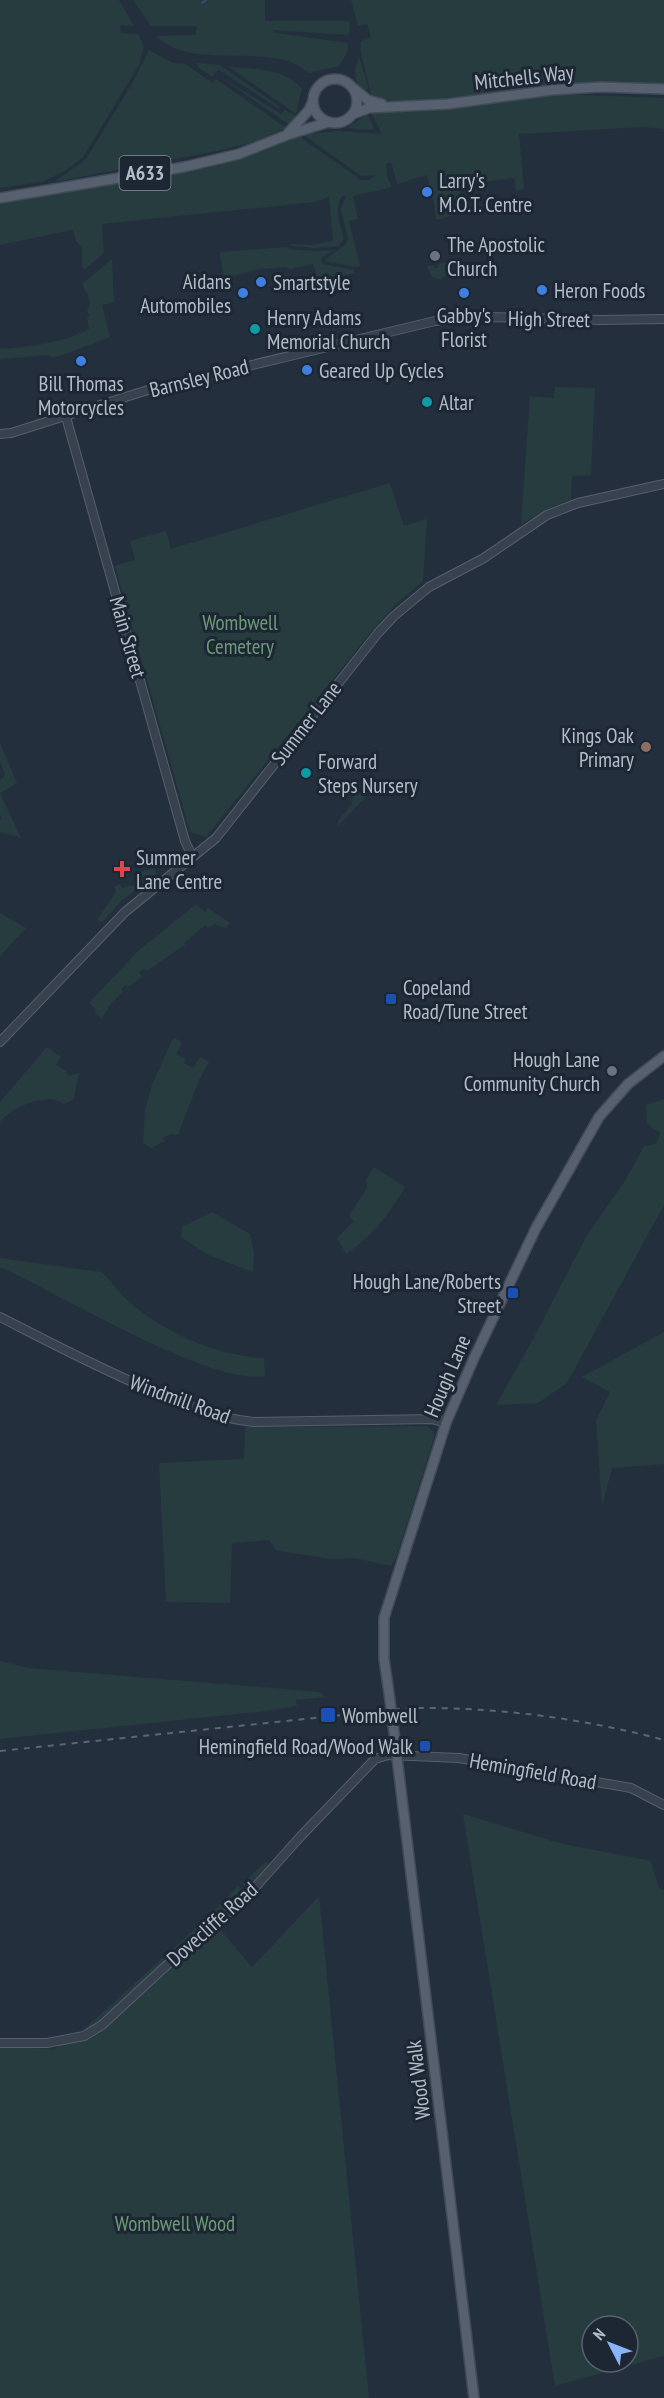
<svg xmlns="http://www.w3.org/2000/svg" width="664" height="2398" viewBox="0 0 664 2398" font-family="'PT Sans Narrow',sans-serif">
<rect width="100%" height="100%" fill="#242f3e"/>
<g fill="#263c3f" fill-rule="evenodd">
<path d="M0,0h119l15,26 -14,-1 1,8 17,1 6,12 -5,19 -56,92 -17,13 -24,12 -42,6z"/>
<path d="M133,0h132v21h85l-1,14 -77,-5 4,3 72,10 -1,10 -8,13 -30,7c-5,-3 -10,-8 -16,-10 -40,-16 -106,5 -137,-27l39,-1 2,-9h-46z"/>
<path d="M351,0h313v85l-93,-2 -141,17 -38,1 -18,-4 -3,-2 -11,-46 1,-8 10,-3 -4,-14 -9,2z"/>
<path d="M149,50l24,13 12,1 28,19 3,-4 70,49 -33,14 -26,7 -173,33 32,-23 47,-77z"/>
<path d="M359,56l9,30 -1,6c-16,-10 -13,-20 -8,-36z"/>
<path d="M196,63l24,2 60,42 -1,2 -61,-40 -6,8 -14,-10z"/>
<path d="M229,67c26,2 56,1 73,22l-6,25z"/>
<path d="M219,76l62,38 4,-4 11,6 -8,8z"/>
<path d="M556,94l108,4v31l-20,-2 -125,7 5,55 -8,2 -2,-13 -55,7 3,28 -26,7 -2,-18 -7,-27 -30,9 -6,-22 -5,2 1,13 5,10 -39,9 5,23 -9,2 11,45 -4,1 -32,-6 22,-17 2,-6 -7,-29 5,-13h-4c-9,12 -1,30 2,43l-6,7 -24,2 -23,-2v-2l20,1 22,-4 -4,-44 -14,5 -213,22 2,29 -20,17 -2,-4v-18l-6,-7 -3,-11 -73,15v-43l238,-44 29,-8 30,-15 64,45h8l8,-5 -16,1 -59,-42 6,-3 2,3 28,-3 44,3 -11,-22c63,-1 123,-9 185,-18z"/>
<path d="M367,114l8,16 -28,-2z"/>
<path d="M287,247l2,2 25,2 20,-1 -12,7 -1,4 2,3 31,6v3l-35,9 -6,-18 -22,5 -7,-2 -24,2 -35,9 -2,-3 -3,-23z"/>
<path d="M112,259l2,43 -12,3 8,32 -50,19 -9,1 -3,-2 -48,4v-10c31,-2 62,-6 89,-20l-2,-12 3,-1 -3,-4c6,-12 0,-18 -5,-28z"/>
<path d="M455,260l1,5 -15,15 -9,-3 -5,-11 7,-1v3h4v-4z"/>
<path d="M555,387l40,1 -4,87 -19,1 -1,24 -18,6 -32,18 9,-128 24,2z"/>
<path d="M390,483l14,43 23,-7 -4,62 -25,21 -23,25 -169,210 -16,-5 -75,-266 20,-6 -5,-19 36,-10 5,18z"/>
<path d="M0,743l17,40 -17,10v-12l5,-7 -5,-11z"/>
<path d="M373,784l2,3 -37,39v-5l14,-17 1,-9 11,-3z"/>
<path d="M0,793l21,45 -21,-6v-12l2,-1 -2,-3z"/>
<path d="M154,868l2,7 -35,26 -18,21 -6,-2 19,-28 -2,-5 6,-3 2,4c9,-2 22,-4 19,-16z"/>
<path d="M196,904l9,8 3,-4 22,15 -4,5 -12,-4 -6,4 -3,-3 -21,18 2,1 -39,27 -3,-2 -5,3 3,5 -14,10 -3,-2 -4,4 2,2 -13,14 -8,14 -7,-7 1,-2 -7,-7 49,-52z"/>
<path d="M0,913l26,15 -26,28z"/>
<path d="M175,1038l7,5 -6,11 10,5 -2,4 9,5 7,-11 9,5 -10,18 -21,55 -8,-1 -7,4 2,3 -14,7 -8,-5 2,-33 7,-25 20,-45z"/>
<path d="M47,1047l14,10 -5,8 10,6 2,5 11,-3 -5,26 -10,5c-15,-13 -53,3 -64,18v-20z"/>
<path d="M664,1099v106l-97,178 -29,20 -42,2 36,-64 55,-106 38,-54 19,-35 12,-2 4,-11 -13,-9 -1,-19z"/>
<path d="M374,1167l31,20c-16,27 -32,49 -59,67l-9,-16 17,-17 -5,-6 18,-27 -1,-8z"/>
<path d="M212,1212l38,22 4,19 -1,19 -45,-17 -27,-18 1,-10z"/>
<path d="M0,1258l101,14c10,8 16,18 25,27 38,34 88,56 138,59l1,18c-55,10 -208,-84 -265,-109z"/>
<path d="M664,1332v132l-52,4 -10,39 -6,-86 14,-29 -28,-15z"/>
<path d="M427,1426l7,6v6l-38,120 -5,8 -36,-8 -23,1 -47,-7 -9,-2 -7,-10 -37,3 -2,60 -64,-1 -7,-139 85,-4 1,-32z"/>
<path d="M0,1661l29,7 290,24 7,5 -30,3 1,6 -31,5 -266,28z"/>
<path d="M463,1814l96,29 92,18 8,27 5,2v466l-109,30zM592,2326h36v36h-36z"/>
<path d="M266,1861l4,4 -22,25 -6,-6z"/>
<path d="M238,1886l7,8 -32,27 39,46 67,-71 50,502h-369v-351l54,2 28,-18 127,-115z"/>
</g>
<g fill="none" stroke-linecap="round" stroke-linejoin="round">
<path stroke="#394c67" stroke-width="2" d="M202,3l4,-3"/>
<g stroke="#565f6c" stroke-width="10">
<g id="minor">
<path d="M66,417l119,424 7,15"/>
<path d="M0,434l11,-1 137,-43 287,-69 53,-4 111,3 65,-1"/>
<path d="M0,1042l125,-130 91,-74 162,-205 16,-17 35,-29 55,-29 63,-43 31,-12 86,-19"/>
<path d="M0,1317c51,26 100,52 153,74 32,14 64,27 100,31l179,-3 14,4"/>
<path d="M0,2043h47l37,-7 18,-11 105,-97 35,-26 58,-65 75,-78 13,-4 71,3 172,30 33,17"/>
</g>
</g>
<g stroke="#414a57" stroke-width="12">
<g id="major">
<circle cx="335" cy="101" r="22"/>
<path d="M353,88l15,12 14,4"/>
<path d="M353,114l16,-6 79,-4 104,-14 48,-3 64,2"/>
<path d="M288,133l21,-23 4,-9"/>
<path d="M0,198l184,-31 55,-13 48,-19 42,-13"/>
<path d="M389,1693l-5,-34v-41l62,-195 28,-65 62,-130 63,-111 29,-33 36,-28"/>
<path d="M393,1724l81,674"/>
</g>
</g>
<use href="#minor" stroke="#38414e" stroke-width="8"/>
<use href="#major" stroke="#56606e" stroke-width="9"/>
<path stroke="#5a6575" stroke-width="2" stroke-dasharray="6 6" stroke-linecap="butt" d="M0,1751l410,-43c85,-1 172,10 254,32"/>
<g stroke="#414a57" stroke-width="12" stroke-linecap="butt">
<path id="major-bridge" d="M389,1693l4,31"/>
</g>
<use href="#major-bridge" stroke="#56606e" stroke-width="9"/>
</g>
<g fill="#3f7fe0" stroke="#1d2633" stroke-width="2">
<circle cx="427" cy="192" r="6"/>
<circle cx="261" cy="282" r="6"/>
<circle cx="542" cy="290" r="6"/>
<circle cx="243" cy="293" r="6"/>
<circle cx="464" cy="293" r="6"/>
<circle cx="81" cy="361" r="6"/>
<circle cx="307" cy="370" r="6"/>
</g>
<g fill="#6b7280" stroke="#1d2633" stroke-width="2">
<circle cx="435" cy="256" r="6"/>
<circle cx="612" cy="1071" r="6"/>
</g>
<g fill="#0f9aa8" stroke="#1d2633" stroke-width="2">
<circle cx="255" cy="329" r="6"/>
<circle cx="427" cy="402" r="6"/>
<circle cx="306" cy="773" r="6"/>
</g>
<circle fill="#8d6e63" stroke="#1d2633" stroke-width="2" cx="646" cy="747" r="6"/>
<path fill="#e0444e" stroke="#1d2633" stroke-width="2" d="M119 860h6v6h6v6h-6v6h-6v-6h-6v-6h6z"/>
<g fill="#1a4fb4" stroke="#1d2633" stroke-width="2">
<rect x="385" y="993" width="12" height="12" rx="3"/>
<rect x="507" y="1287" width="12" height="12" rx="3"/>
<rect x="320" y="1707" width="16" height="16" rx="3"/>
<rect x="419" y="1740" width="12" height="12" rx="3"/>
</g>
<g text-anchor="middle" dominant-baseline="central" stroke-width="6" stroke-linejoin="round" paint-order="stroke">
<rect fill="#1d2633" stroke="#878f9c" stroke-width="1.5" x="119.5" y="156" width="51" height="34" rx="4.5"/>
<g font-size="20" font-weight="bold" fill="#b4bcc9">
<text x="145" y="173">A633</text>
</g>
<g font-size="21" fill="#b4bcc9" stroke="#1d2633">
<text transform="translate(524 77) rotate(-6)">Mitchells Way</text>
<text transform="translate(549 319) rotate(1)">High Street</text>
<text transform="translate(199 378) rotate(-14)">Barnsley Road</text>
<text transform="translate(128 637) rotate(74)">Main Street</text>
<text transform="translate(306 723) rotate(-52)">Summer Lane</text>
<text transform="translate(447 1376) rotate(-67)">Hough Lane</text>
<text transform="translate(180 1399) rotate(20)">Windmill Road</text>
<text transform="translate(533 1771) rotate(10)">Hemingfield Road</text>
<text transform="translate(212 1924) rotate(-42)">Dovecliffe Road</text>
<text transform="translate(418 2080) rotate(-97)">Wood Walk</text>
</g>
<g font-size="21" fill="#b4bcc9" stroke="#1d2633" text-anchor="start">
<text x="439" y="180">Larry's<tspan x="439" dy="24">M.O.T. Centre</tspan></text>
<text x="447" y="244">The Apostolic<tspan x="447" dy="24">Church</tspan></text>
<text x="231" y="281" text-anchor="end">Aidans<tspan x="231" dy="24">Automobiles</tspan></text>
<text x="273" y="282">Smartstyle</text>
<text x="554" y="290">Heron Foods</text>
<text x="464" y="315" text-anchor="middle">Gabby's<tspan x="464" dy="24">Florist</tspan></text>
<text x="267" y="317">Henry Adams<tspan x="267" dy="24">Memorial Church</tspan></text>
<text x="319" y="370">Geared Up Cycles</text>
<text x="81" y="383" text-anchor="middle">Bill Thomas<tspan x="81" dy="24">Motorcycles</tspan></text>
<text x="439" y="402">Altar</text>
<text x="634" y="735" text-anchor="end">Kings Oak<tspan x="634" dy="24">Primary</tspan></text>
<text x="318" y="761">Forward<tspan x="318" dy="24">Steps Nursery</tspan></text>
<text x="136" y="857">Summer<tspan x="136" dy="24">Lane Centre</tspan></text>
<text x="403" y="987">Copeland<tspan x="403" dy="24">Road/Tune Street</tspan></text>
<text x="600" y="1059" text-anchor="end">Hough Lane<tspan x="600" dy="24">Community Church</tspan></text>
<text x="501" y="1281" text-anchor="end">Hough Lane/Roberts<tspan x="501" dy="24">Street</tspan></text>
<text x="342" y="1715">Wombwell</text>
<text x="413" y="1746" text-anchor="end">Hemingfield Road/Wood Walk</text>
</g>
<g font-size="21" fill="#6b9a76" stroke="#1d2633">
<text x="240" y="622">Wombwell<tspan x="240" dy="24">Cemetery</tspan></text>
<text x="175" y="2223">Wombwell Wood</text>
</g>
</g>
<g transform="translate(610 2344) rotate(312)"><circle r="28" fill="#1d2633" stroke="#59626f" stroke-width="1.5"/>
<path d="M0-4.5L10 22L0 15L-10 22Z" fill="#8ab4f8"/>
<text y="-9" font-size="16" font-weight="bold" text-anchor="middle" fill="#b4bcc9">N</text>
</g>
</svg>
